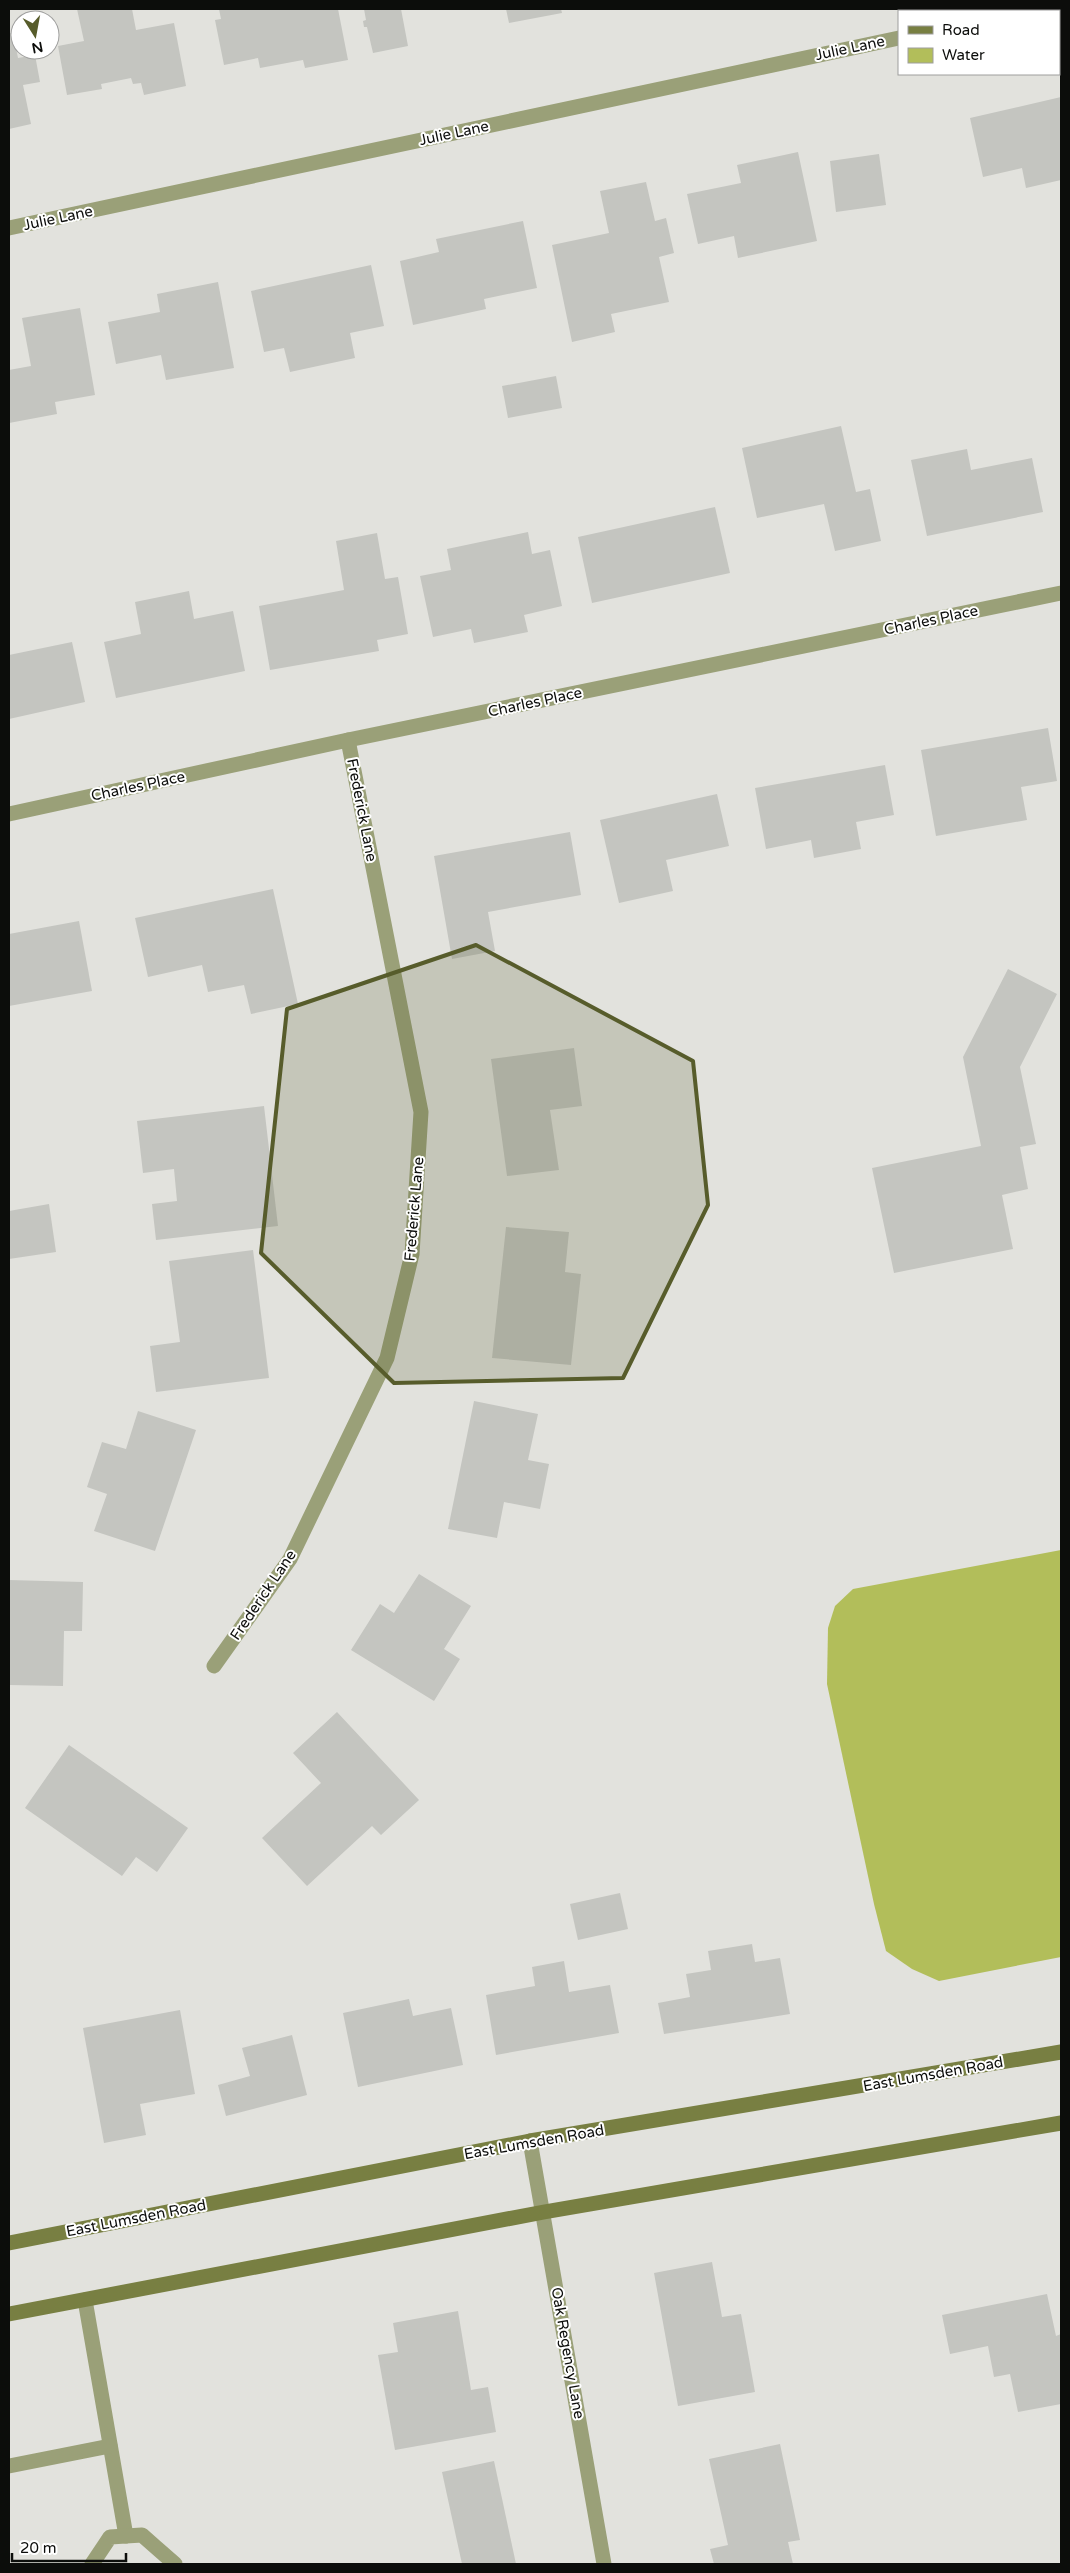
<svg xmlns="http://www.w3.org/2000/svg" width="1070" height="2573" viewBox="0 0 1070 2573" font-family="'Varela Round',sans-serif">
<rect width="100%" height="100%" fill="#e2e2dd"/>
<path fill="#b2be5a" d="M1061,1550v407l-122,24 -27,-12 -26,-18 -12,-47 -47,-220 1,-56 7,-22 18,-17z"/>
<g fill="#c4c5c0">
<path d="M77,9h55l4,21 38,-7 12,63 -42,9 -3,-12 -8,1 -2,-6 -30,6 1,5 -35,6 -9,-49 26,-5z"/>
<path d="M219,9h119l10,51 -43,8 -2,-8 -43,8 -2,-10 -34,7 -9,-45 6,-1z"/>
<path d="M364,9h37l7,37 -35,7 -6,-26h-3l-1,-6 3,-1z"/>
<path d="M506,9h55l1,4 -53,10z"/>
<path d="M9,33h4l5,25 17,-3 5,27 -17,3 8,39 -22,5z"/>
<path d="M1061,97v83l-35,8 -4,-20 -39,9 -13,-59z"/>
<path d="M798,152l19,89 -79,17 -4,-22 -36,8 -11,-50 54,-11 -4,-18z"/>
<path d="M879,154l7,51 -50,7 -6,-51z"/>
<path d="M646,182l9,39 11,-3 8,35 -15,4 10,45 -58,12 4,18 -43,10 -20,-97 57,-12 -9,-42z"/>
<path d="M523,221l14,67 -53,11 2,10 -73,16 -13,-64 39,-9 -3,-13z"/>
<path d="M371,265l13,61 -34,7 5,25 -65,14 -6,-24 -20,4 -13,-61z"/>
<path d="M218,282l16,86 -68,12 -5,-25 -45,9 -8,-42 52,-10 -3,-18z"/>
<path d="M80,308l15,87 -40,7 2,12 -48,9v-53l22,-4 -9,-48z"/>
<path d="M556,376l6,32 -54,10 -6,-32z"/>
<path d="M841,426l15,66 14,-3 11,52 -46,10 -11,-47 -67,14 -15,-70z"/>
<path d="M967,449l4,21 61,-12 11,54 -116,24 -16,-76z"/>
<path d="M715,507l15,66 -138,30 -14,-66z"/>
<path d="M528,532l4,22 18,-4 12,56 -38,9 4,17 -54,11 -3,-14 -38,8 -13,-61 31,-6 -4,-21z"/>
<path d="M377,533l8,46 13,-2 10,57 -31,6 2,11 -109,19 -11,-64 85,-16 -8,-49z"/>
<path d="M189,591l5,28 39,-8 12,60 -129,27 -12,-56 37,-8 -6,-32z"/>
<path d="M72,642l13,60 -76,17v-64z"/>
<path d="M1048,728l9,53 -36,6 6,33 -91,16 -15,-86z"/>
<path d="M885,765l9,50 -38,7 5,27 -47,9 -3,-18 -45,9 -11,-61z"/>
<path d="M717,794l12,52 -63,14 7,31 -54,12 -19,-83z"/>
<path d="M570,832l11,63 -93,17 7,39 -43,8 -18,-103z"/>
<path d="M273,889l25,115 -47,10 -7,-29 -36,7 -6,-27 -54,12 -13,-59z"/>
<path d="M79,921l13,70 -83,15v-72z"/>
<path d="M1008,969l49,25 -37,73 16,77 -16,3 8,42 -26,6 11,54 -119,24 -22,-105 109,-22 -18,-89z"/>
<path d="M574,1048l8,58 -32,4 9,60 -52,6 -16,-117z"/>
<path d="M264,1106l14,120 -122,14 -4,-36 25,-3 -3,-32 -31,4 -6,-52z"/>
<path d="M49,1204l7,48 -47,7v-48z"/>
<path d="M506,1227l63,5 -4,40 16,2 -10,91 -79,-7z"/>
<path d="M253,1250l16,128 -113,14 -6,-46 30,-4 -11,-81z"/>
<path d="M474,1401l64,13 -10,46 21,4 -9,45 -36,-7 -7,36 -49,-9z"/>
<path d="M138,1411l58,19 -41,121 -61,-20 13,-37 -20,-7 15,-45 24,7z"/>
<path d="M419,1574l52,32 -27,43 16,10 -26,42 -83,-51 29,-46 14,9z"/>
<path d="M9,1580l74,2 -1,49h-18l-1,55 -54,-1z"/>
<path d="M337,1712l82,88 -38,35 -9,-9 -65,60 -45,-48 59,-55 -28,-30z"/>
<path d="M69,1745l119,83 -31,44 -21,-15 -14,19 -97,-68z"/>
<path d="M620,1893l8,36 -50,11 -8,-36z"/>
<path d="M752,1944l3,18 25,-4 10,56 -126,20 -6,-31 32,-6 -4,-23 25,-4 -3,-19z"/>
<path d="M564,1961l5,31 41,-7 9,48 -123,22 -10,-60 49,-9 -3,-19z"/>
<path d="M409,1999l4,17 38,-8 12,57 -105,22 -15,-74z"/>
<path d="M180,2010l15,84 -55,10 6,31 -42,8 -21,-115z"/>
<path d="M292,2035l15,60 -81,21 -8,-31 32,-9 -8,-28z"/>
<path d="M712,2262l10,55 19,-3 14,78 -77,14 -24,-133z"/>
<path d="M1047,2294l9,42 5,-2v70l-43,8 -8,-38 -16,3 -6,-31 -38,8 -8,-39z"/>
<path d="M458,2311l13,79 17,-3 8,45 -101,18 -17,-95 20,-3 -5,-29z"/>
<path d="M780,2444l20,96 -12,2 5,22h-79l-4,-15 18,-4 -19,-86z"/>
<path d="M494,2461l22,103h-54l-20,-92z"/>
</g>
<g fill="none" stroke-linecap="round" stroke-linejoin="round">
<g stroke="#9aa078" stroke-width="15">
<path d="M85,2300l41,236"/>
<path d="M9,2466l101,-20"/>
<path d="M92,2564l18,-27 32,-2 33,29"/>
</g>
<g stroke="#9aa078" stroke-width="15">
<path d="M1022,11l12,-2"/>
<path d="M9,228l890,-190"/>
<path d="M9,814l339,-74 713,-147"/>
<path d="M214,1666l76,-107 97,-201 25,-104 9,-142 -73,-372"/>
<path d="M530,2141l74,423"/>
</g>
<g stroke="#787f42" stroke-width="15">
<path d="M9,2243l521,-102 531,-89"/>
<path d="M9,2314l535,-102 517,-89"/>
</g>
</g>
<path fill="#575c2b" fill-opacity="0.2" stroke="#575c2b" stroke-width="4" stroke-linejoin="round" d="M476,945l217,116 15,144 -85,173 -229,5 -133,-130 26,-244z"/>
<g text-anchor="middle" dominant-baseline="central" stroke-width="4" stroke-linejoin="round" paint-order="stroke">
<g font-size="15" fill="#0c0d0b" stroke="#fff">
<text transform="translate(850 48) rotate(-12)">Julie Lane</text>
<text transform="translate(454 133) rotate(-12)">Julie Lane</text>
<text transform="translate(58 218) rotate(-12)">Julie Lane</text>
<text transform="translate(931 620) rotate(-12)">Charles Place</text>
<text transform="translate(535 702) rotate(-12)">Charles Place</text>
<text transform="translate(138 786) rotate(-12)">Charles Place</text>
<text transform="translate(362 810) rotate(79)">Frederick Lane</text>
<text transform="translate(414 1209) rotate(-85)">Frederick Lane</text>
<text transform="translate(263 1595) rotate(-56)">Frederick Lane</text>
<text transform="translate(933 2074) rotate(-10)">East Lumsden Road</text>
<text transform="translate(534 2142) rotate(-10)">East Lumsden Road</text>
<text transform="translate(136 2218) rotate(-11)">East Lumsden Road</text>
<text transform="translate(568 2353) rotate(80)">Oak Regency Lane</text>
</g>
</g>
<rect width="1070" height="2573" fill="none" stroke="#0c0d0b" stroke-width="20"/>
<rect x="898" y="10" width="162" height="65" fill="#ffffff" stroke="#9e9e9d"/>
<rect x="908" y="26" width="25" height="8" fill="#787f42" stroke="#9e9e9d"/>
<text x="942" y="35" font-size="15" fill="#0c0d0b">Road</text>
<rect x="908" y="48" width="25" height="15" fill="#b2be5a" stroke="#9e9e9d"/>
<text x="942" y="60" font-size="15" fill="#0c0d0b">Water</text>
<g transform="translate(35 35) rotate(169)"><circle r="24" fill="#ffffff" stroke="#9e9e9d"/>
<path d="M0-4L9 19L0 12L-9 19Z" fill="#575c2b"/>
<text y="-8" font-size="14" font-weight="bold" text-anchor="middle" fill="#0c0d0b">N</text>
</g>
<path d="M12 2553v8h114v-8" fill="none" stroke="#0c0d0b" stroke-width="2.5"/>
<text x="20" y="2553" font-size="15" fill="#0c0d0b" stroke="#ffffff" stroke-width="4" paint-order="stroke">20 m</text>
</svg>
